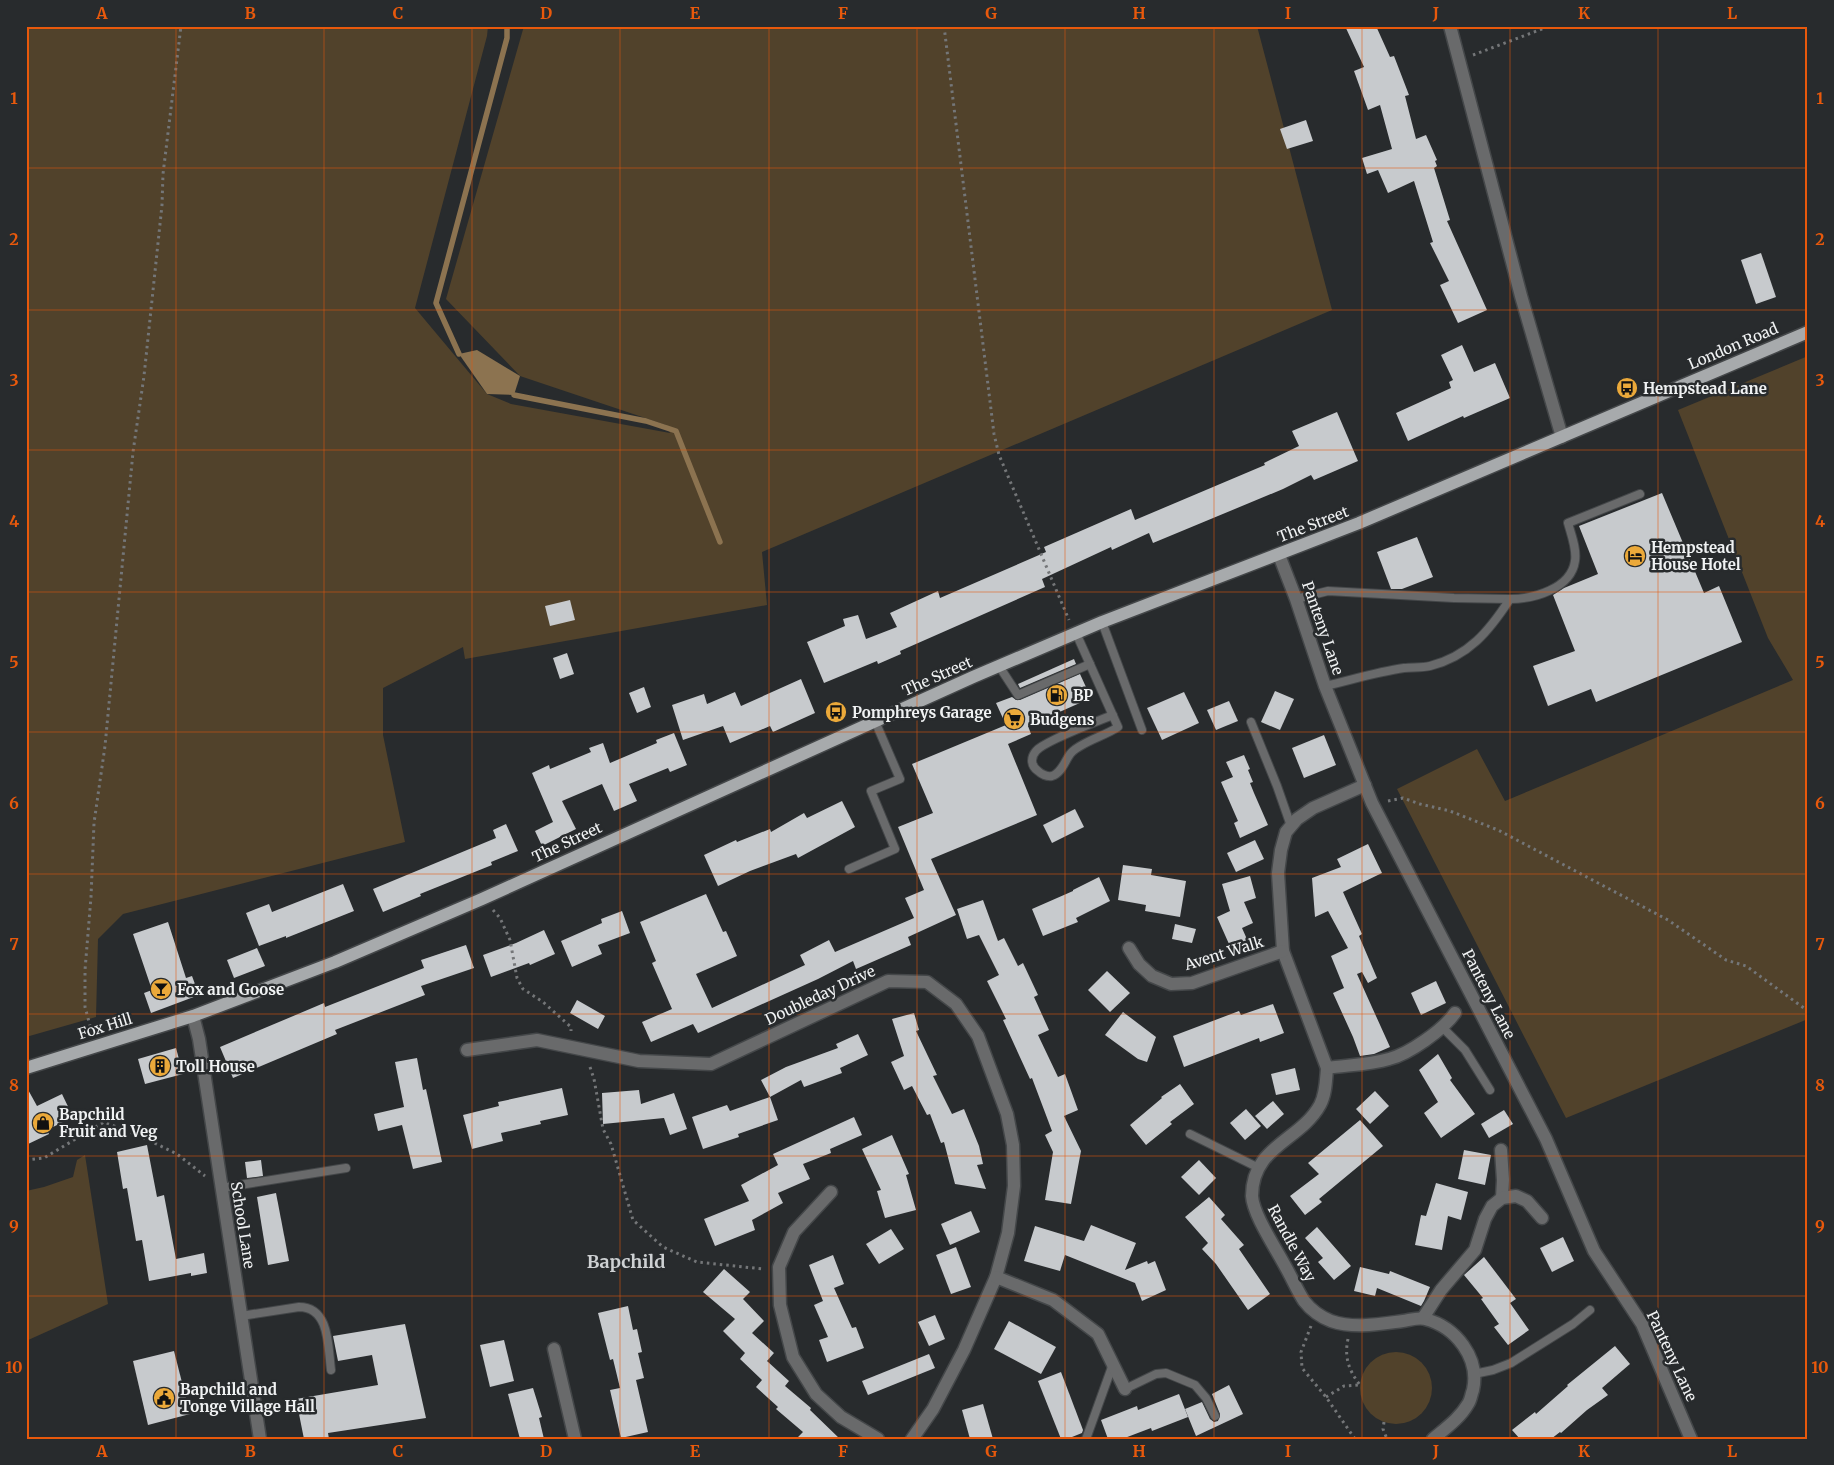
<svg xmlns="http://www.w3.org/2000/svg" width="1834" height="1465" viewBox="0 0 1834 1465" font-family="Merriweather,serif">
<rect width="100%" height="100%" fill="#282b2d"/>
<g fill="#51422b">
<path d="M26,26h462l-1,10 -72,272 72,86 24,10 159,29 -4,-8 -146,-49 -74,-77 78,-273h733l75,284 -570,242 5,53 -302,54 -2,-12 -80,41v47l22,107 -282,72 -25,25 -2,78 -70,20z"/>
<path d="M1808,356v663l-242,99 -169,-329 80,-40 28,52 288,-121 -25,-42 -90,-228z"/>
<path d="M85,1155l23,149 -82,37v-150l18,-4 29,-10 4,-17z"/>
<circle cx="1396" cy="1388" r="36"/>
</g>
<path fill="#8c7350" d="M477,350l43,26 -6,19 -27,-1 -28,-40z"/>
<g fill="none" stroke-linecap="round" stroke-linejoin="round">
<g stroke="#8c7350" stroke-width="5.5">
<path d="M459,354l-23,-51 71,-265v-12"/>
<path d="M514,395l132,26 30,10 44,111"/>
</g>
</g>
<g fill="#c7cacd">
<path d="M1345,26h31l14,31 4,-1 15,39 -4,1 11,43 10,-4 11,25 -2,1 2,5 -3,2 16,52 -3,1 40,89 -29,13 -18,-38 9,-4 -19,-38 3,-1 -19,-61 -26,12 -10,-23 -11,4 -5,-16 30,-9 -12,-44 -12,5 -14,-39 10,-4z"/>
<path d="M1306,120l7,21 -26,8 -7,-20z"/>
<path d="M1761,253l15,44 -20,7 -15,-44z"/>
<path d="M1462,345l12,27 21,-9 15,35 -46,20 -1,-2 -55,25 -12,-28 55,-25 -2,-6 4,-2 -12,-25z"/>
<path d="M1337,412l21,49 -44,19 -3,-5 -28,14 -130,54 -4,-10 -37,17 -1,-3 -69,32 3,8 -145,64 1,3 -23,10 -1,-3 -53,22 -17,-41 38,-16 -2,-7 15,-4 8,24 31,-12 -7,-14 48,-22 2,7 106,-46 -2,-5 87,-38 4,11 130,-55 -1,-2 35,-17 -7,-15z"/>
<path d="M1662,493l42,100 15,-7 23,56 -146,60 -5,-13 -43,17 -15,-40 42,-15 -22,-56 11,-7 34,-14 -19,-48z"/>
<path d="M1417,537l16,40 -31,12h-11l-14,-37z"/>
<path d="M570,600l5,20 -25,6 -5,-20z"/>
<path d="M567,653l7,21 -14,5 -7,-21z"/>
<path d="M1074,659l2,5 -56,24 -2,-4z"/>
<path d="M1080,674l11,24 -63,28 3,8 -23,10 29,71 -106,44 25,56 -48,22 3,8 -55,24 -3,-8 -35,18 -120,54 -5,-9 -42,18 -9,-20 30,-13 -20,-46 4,-2 -16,-39 66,-28 17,38 3,-1 11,25 -41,18 16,34 93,-43 -5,-10 29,-15 6,12 79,-34 -9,-20 19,-8 -26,-63 35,-14 -21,-49 94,-39 -10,-22 16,-6 4,3h4z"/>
<path d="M801,679l14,34 -42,19 -3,-6 -40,17 -7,-17 -40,14 -11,-35 32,-11 3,10 28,-12 6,14z"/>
<path d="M644,687l7,20 -14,6 -8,-20z"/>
<path d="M1275,691l19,8 -14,31 -19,-8z"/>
<path d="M1184,692l15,31 -37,17 -15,-32z"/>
<path d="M1229,701l9,20 -22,9 -9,-20z"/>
<path d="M674,733l13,32 -17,7 -2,-4 -39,16 8,17 -23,10 -12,-27 -40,17 14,28 -34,17 -7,-15 18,-9 -21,-49 17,-8 1,4 41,-17 -2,-4 14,-5 7,20 47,-20 -1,-3z"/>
<path d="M1324,735l12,30 -32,13 -12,-30z"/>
<path d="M1244,755l6,14 -2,1 5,12 -3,1 4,10 14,32 -28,13 -6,-15 4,-2 -17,-39 12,-5 -7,-15z"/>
<path d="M842,801l13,26 -57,31 -2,-4 -46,17 -32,15 -14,-31 32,-15 1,2 33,-13 1,3 33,-19 3,5z"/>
<path d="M1075,809l9,18 -32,16 -9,-18z"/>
<path d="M506,824l12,27 -27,11 1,3 -72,29 1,2 -38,16 -10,-23 123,-51 -3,-8z"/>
<path d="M1255,840l9,19 -28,13 -9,-19z"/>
<path d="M1368,844l14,29 -39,19 19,42 -3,2 18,42 -9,5 -6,-11 -5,2 33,73 -16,7 -14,2 -7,-19 -20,-44 11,-5 -13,-32 17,-8 -20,-37 -13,6 -3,-39 29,-11 -4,-8z"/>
<path d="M1123,865l29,4 -1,6 35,6 -6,36 -35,-6 1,-6 -28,-5z"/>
<path d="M1250,876l6,22 -12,4 9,21 -11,5 8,18 -17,7 -16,-36 13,-6 -8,-27z"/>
<path d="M1099,877l11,24 -34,17 2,4 -35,14 -11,-27 41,-18v-1z"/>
<path d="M343,884l11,27 -68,27v-2l-27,10 -13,-33 23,-9 3,8z"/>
<path d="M983,900l15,41 6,-3 14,28 5,-3 15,32 -4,2 15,33 -11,5 20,42 7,-3 13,36 -14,6 17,35 -10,53 -26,-4 8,-48 -8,-17 7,-4 -20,-53 -2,1 -27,-59 3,-1 -19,-38 12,-6 -20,-40 -12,4 -10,-30z"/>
<path d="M622,911l8,22 -32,12 4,9 -30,13 -11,-26 41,-18 -1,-4z"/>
<path d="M168,922l18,56 6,-2 7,19 -48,18 -7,-20 8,-3 -19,-56z"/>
<path d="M1175,924l21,5 -4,14 -20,-4z"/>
<path d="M544,930l11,24 -25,11 -1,-2 -38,14 -8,-22 33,-12z"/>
<path d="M466,945l8,23 -53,18 4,9 -90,35 2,4 -104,44 -13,-31 104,-44 1,4 99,-39 -3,-8z"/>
<path d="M257,948l8,18 -31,12 -7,-18z"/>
<path d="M1107,971l23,22 -20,19 -22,-22z"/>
<path d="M1436,981l10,22 -25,12 -10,-22z"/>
<path d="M577,1000l28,16 -7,13 -28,-16z"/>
<path d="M1273,1004l11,29 -24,9 -1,-4 -75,29 -11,-31 66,-25 2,4z"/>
<path d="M1123,1012l33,25 -9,25 -9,-3 -33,-24z"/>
<path d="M914,1013l5,17 -3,1 21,44 -4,1 19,38 12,-5 15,37 4,18 -6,1 9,24 -31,-5 -11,-42 -3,1 -11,-29 -3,1 -15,-29 -8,4 -13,-28 13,-6 -12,-37z"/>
<path d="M858,1034l10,21 -28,13 2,5 -38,14 -3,-7 -31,17 -9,-17 25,-13 52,-19 -2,-4z"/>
<path d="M176,1048l7,26 -38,10 -7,-25z"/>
<path d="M1438,1054l14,24 -2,2 25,34 -34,24 -17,-25 14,-11 -19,-32z"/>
<path d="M417,1058l6,32 3,-1 16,73 -29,7 -11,-44 -24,6 -4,-17 30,-7 -9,-45z"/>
<path d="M1295,1068l5,22 -24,5 -5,-21z"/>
<path d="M1180,1084l14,20 -24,18 2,2 -26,21 -16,-20 32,-27 -1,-1z"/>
<path d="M26,1086l11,20 25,-12 11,23 -26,13 2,4 -23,11z"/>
<path d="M562,1088l6,27 -28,6 1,3 -40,9 2,8 -31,8 -9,-34 36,-9 -1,-4z"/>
<path d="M639,1090l2,14 33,-11 13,36 -17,6 -6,-17 -61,6 -1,-31z"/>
<path d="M1375,1091l14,15 -19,18 -14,-15z"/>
<path d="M770,1097l8,23 -40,14 1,3 -36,12 -11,-32 35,-12 3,6z"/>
<path d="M1273,1101l11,13 -17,15 -12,-13z"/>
<path d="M1246,1109l15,17 -16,14 -15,-17z"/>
<path d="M1504,1110l9,14 -24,14 -8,-14z"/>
<path d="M854,1117l8,18 -32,14 1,4 -28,11 7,15 -32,14 5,10 -31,17 3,10 -40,16 -11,-27 45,-18 -8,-16 37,-20 -5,-11z"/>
<path d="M1360,1120l23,26 -64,53 3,3 -17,13 -15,-19 29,-22 -11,-11z"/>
<path d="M892,1135l17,39 -3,1 10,35 -31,8 -8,-27 4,-1 -19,-41z"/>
<path d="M147,1145l10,52 7,-2 12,64 28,-6 3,20 -16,3v-3l-42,8 -7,-41 -6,1 -9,-53 -4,1 -6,-37z"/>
<path d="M1464,1150l27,5 -6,30 -27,-6z"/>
<path d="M261,1160l2,16 -16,2 -2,-16z"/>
<path d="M1199,1160l17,18 -17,17 -18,-18z"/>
<path d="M1436,1183l32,9 -7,28 -13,-4 -6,34 -27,-5 6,-30 5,1z"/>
<path d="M276,1193l13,68 -21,4 -11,-68z"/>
<path d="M1209,1197l16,18 -4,4 23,26 -5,4 31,45 -22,16 -32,-46 -14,-15 6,-6 -23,-26z"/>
<path d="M971,1211l9,21 -30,13 -9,-21z"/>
<path d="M1091,1225l45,18 -11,27 22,-9 1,3 7,-3 11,29 -24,11 -7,-18 -70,-28 -5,16 -36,-10 11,-35 49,15z"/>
<path d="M1317,1227l34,39 -17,14 -16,-18 5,-4 -18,-20z"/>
<path d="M891,1229l13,20 -25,15 -13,-20z"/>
<path d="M1563,1237l11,24 -22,11 -12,-24z"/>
<path d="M956,1247l15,40 -20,7 -15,-39z"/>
<path d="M833,1255l11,29 -10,4 18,40 4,-1 8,21 -37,14 -8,-22 9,-3 -14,-32 9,-4 -14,-36z"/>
<path d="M1484,1257l32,42 -6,4 19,27 -21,15 -14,-18 5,-3 -18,-25 2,-1 -19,-23z"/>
<path d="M1360,1267l29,7 1,-3 40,16 -6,14 -3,5 -44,-18 -2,8 -21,-5z"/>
<path d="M724,1269l26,23 -7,7 21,22 -12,12 22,20 -7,8 22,20 -4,5 26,22 -1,2 30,29h-44l7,-7 -27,-23 2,-2 -22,-20 6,-7 -22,-21 5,-6 -22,-22 12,-12 -32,-27z"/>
<path d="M628,1306l5,24 4,-1 5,23 -4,1 6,25 -8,2 12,52 -27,6 -11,-48 10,-2 -7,-29 -3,1 -12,-47z"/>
<path d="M935,1315l10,24 -16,7 -11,-24z"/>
<path d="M1009,1321l47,26 -15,27 -47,-25z"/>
<path d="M405,1324l21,94 -98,15 1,6h-25l-8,-40 82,-14 -6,-30 -34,6 -5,-25z"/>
<path d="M504,1340l10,41 -24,6 -10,-42z"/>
<path d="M1615,1346l15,18 -28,24 6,7 -21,15 -26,23 -1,-1 -9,7h-31l-8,-9 23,-18 1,2 32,-28 -1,-1z"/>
<path d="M174,1351l16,63 -42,11 -15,-64z"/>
<path d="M929,1354l6,14 -67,27 -6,-14z"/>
<path d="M1061,1372l22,58 -1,3 -15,6h-6l-23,-58z"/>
<path d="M1229,1385l14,29 -47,22 -11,-27 17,-7 8,17 4,3 4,-1 2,-7 -8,-20z"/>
<path d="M533,1388l9,29 -3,1 5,21h-24l-12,-45z"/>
<path d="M1179,1394l9,23 -36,14 -1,-3 -29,11h-14l-7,-19 36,-14 1,4z"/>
<path d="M983,1404l10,35h-23l-8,-29z"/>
</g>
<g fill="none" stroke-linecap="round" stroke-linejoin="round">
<g stroke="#444749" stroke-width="10">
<g id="service">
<path d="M1296,599l32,-8 126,7 56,1"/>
<path d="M1102,622l40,108"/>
<path d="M1076,633l42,94c-13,9 -37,15 -47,26 -6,7 -9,20 -19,23 -5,1 -11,-2 -14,-5 -7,-5 -8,-13 -2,-20 8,-10 62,-30 77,-36"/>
<path d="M999,666l19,29 72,-31"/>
<path d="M1325,686c26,-6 52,-14 79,-18 8,-1 18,0 26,-2 39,-10 59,-35 80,-67 23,0 61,-10 65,-38 2,-12 -4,-27 -7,-38l72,-29"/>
<path d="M1251,722l26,64 14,40"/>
<path d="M849,869l46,-20 -24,-58 29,-12 -25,-58"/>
<path d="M1442,1027l23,23 25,40"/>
<path d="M1190,1134l69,34"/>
<path d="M221,1188l125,-20"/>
<path d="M241,1316l58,-9c31,0 29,40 32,63"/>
<path d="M1474,1374l19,-4 18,-7 62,-39 17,-14"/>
<path d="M1125,1389l31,-15 10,-1 29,12 11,13 9,18"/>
<path d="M1086,1439l27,-75"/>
</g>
</g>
<g stroke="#444749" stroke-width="15">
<g id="minor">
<path d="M1365,785l-52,23 -16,11 -11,13 -5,18 -3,23 5,78 44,117c-1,12 -1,26 -7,37 -20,36 -68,41 -68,91 1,18 23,51 32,68 7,12 13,26 20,37 7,9 17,16 27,20 23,8 49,3 72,0 7,-1 16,-4 22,-2 31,8 55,39 48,71 -2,5 -2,10 -5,14 -8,14 -22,24 -35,35"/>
<path d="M1129,948l10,16 13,12 19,8 21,-1 91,-32"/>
<path d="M193,1016l6,23 61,400"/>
<path d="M467,1050l70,-10 102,21 72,3 177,-83 39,1 29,22 22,32 29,78 6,31 1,41 -6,47 -12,44 -32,73 -31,59 -21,30"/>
<path d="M1327,1068c20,-3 42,-3 62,-9 20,-5 54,-29 66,-46"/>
<path d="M1501,1150l2,30 -1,18"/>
<path d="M831,1192l-37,40 -15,35 1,38 13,52 23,37 25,23 37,22"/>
<path d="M996,1277l57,23 45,34 27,55"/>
<path d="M1423,1318l18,-28 34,-40 10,-31 7,-13 10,-8 14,-2 11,5 15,17"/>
<path d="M554,1349l21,90"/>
</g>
</g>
<g stroke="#444749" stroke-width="15">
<g id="tertiary">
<path d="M1450,26l71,270 41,141"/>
<path d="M1279,555l17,44 29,87 47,117 174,336 48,112 48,73 49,115"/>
</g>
</g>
<g stroke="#444749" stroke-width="15">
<path id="primary" d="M26,1068l167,-52 142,-54 147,-63 491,-222 129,-55 257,-99 449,-191"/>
</g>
<g stroke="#747678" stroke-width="3" stroke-dasharray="2.5 4" stroke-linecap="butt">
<path d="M944,26l50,408 5,21 70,165"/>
<path d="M1473,55l77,-29"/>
<path d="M1388,801l15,-3 17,6 30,7 48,19 170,90 58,40 20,6 62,45"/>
<path d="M493,910l7,8 10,22 7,38 6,11 20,13 28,25v4"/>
<path d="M92,1033l-7,-26v-37l6,-73 3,-74 11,-77 28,-294 11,-76 18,-171 1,-31 18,-148"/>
<path d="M590,1067l4,12 9,50 8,15 22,76 30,27 34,15 66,7"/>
<path d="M26,1160l18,-2 60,-36 36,14 37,18 28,22"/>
<path d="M1311,1326l-10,26 1,16 24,29 29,42"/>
<path d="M1348,1339c-4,18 1,32 12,46"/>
<path d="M1326,1397l18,-11 15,-1"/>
<path d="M1384,1422l-1,7 4,10"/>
</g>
<use href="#service" stroke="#696a6b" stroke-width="8"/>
<use href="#minor" stroke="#696a6b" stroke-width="12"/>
<use href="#tertiary" stroke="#696a6b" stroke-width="12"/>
<use href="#primary" stroke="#a7aaac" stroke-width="12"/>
</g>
<path fill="none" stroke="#e8590c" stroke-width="1" stroke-opacity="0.55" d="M176,26v1413M324,26v1413M472,26v1413M620,26v1413M769,26v1413M917,26v1413M1065,26v1413M1214,26v1413M1362,26v1413M1510,26v1413M1658,26v1413M26,168h1782M26,310h1782M26,450h1782M26,592h1782M26,732h1782M26,874h1782M26,1014h1782M26,1156h1782M26,1296h1782"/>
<defs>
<g id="bus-disc" transform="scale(1.125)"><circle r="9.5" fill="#eba93a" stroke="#282b2d"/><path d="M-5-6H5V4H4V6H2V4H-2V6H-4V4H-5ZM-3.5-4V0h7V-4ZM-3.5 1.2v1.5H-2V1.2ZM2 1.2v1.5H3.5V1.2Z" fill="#111"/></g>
<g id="hotel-disc" transform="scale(1.125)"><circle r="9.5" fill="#eba93a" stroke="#282b2d"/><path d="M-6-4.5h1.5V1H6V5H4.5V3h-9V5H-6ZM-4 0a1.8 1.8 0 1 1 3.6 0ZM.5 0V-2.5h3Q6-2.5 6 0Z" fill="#111"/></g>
<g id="fuel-disc" transform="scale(1.125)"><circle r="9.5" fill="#eba93a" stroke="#282b2d"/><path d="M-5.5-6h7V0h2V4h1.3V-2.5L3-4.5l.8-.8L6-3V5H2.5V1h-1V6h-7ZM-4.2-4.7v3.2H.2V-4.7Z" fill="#111"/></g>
<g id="supermarket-disc" transform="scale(1.125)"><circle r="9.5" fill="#eba93a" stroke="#282b2d"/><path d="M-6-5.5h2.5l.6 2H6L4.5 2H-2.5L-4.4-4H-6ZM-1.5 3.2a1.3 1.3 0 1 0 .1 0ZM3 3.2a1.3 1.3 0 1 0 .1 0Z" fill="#111"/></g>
<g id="bar-disc" transform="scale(1.125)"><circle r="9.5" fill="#eba93a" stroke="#282b2d"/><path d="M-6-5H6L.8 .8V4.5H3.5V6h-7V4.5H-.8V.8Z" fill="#111"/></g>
<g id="building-disc" transform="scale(1.125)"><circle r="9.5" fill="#eba93a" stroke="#282b2d"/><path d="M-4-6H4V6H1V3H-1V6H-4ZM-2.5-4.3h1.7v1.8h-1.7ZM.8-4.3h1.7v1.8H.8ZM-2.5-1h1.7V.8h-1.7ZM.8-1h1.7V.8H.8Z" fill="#111"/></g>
<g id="shop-disc" transform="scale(1.125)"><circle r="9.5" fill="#eba93a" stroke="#282b2d"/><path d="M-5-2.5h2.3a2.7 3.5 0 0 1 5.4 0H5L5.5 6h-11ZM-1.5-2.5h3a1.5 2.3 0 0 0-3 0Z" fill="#111"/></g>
<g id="civic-disc" transform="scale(1.125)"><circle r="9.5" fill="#eba93a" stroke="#282b2d"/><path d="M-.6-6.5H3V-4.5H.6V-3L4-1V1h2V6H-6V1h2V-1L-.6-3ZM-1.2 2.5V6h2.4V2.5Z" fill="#111"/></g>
</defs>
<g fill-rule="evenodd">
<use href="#bus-disc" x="1627" y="388"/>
<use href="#hotel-disc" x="1635" y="556"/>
<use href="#fuel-disc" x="1057" y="695"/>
<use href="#bus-disc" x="836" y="712"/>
<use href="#supermarket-disc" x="1014" y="719"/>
<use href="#bar-disc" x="161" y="989"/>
<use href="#building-disc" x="160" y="1066"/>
<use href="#shop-disc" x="43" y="1123"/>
<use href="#civic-disc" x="164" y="1398"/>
</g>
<g text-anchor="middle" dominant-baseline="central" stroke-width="5" stroke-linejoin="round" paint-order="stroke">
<g font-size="15" fill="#f0f2f3" stroke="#282b2d">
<text transform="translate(1733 346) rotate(-23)">London Road</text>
<text transform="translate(1313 524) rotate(-21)">The Street</text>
<text transform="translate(1323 628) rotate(71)">Panteny Lane</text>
<text transform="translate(937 676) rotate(-24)">The Street</text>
<text transform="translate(567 842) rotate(-25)">The Street</text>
<text transform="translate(1224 953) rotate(-17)">Avent Walk</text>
<text transform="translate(1489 994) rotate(63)">Panteny Lane</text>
<text transform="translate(820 995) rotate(-25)">Doubleday Drive</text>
<text transform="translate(105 1026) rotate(-17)">Fox Hill</text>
<text transform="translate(243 1225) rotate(81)">School Lane</text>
<text transform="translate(1292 1243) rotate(62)">Randle Way</text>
<text transform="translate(1672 1356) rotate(65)">Panteny Lane</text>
</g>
<g font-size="15" font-weight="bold" fill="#f0f2f3" stroke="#282b2d" text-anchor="start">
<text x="1643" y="388">Hempstead Lane</text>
<text x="1651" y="547">Hempstead<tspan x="1651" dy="17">House Hotel</tspan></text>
<text x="1073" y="695">BP</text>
<text x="852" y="712">Pomphreys Garage</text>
<text x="1030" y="719">Budgens</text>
<text x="177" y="989">Fox and Goose</text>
<text x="176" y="1066">Toll House</text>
<text x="59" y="1114">Bapchild<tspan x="59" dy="17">Fruit and Veg</tspan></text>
<text x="180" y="1389">Bapchild and<tspan x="180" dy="17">Tonge Village Hall</tspan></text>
</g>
<g font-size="18" font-weight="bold" fill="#ced1d3" stroke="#282b2d">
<text x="626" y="1261">Bapchild</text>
</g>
</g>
<rect width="1834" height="1465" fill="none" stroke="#282b2d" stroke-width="55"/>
<rect x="28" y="28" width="1778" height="1410" fill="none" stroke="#e8590c" stroke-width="2"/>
<g font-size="16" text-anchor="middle" font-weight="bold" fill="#e8590c">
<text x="102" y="19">A</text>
<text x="250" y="19">B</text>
<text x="398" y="19">C</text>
<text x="546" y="19">D</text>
<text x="695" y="19">E</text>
<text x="843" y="19">F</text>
<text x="991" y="19">G</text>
<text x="1139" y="19">H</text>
<text x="1288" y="19">I</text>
<text x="1436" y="19">J</text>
<text x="1584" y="19">K</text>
<text x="1732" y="19">L</text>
<text x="14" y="104">1</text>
<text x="1820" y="104">1</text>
<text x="14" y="245">2</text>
<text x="1820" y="245">2</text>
<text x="14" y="386">3</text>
<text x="1820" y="386">3</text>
<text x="14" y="527">4</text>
<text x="1820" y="527">4</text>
<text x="14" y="668">5</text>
<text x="1820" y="668">5</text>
<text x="14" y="809">6</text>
<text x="1820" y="809">6</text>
<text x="14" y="950">7</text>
<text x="1820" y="950">7</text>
<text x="14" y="1091">8</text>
<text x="1820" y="1091">8</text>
<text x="14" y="1232">9</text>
<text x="1820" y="1232">9</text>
<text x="14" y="1373">10</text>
<text x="1820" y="1373">10</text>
<text x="102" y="1457">A</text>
<text x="250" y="1457">B</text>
<text x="398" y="1457">C</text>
<text x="546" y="1457">D</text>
<text x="695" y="1457">E</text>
<text x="843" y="1457">F</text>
<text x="991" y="1457">G</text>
<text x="1139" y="1457">H</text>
<text x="1288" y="1457">I</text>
<text x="1436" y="1457">J</text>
<text x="1584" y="1457">K</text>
<text x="1732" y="1457">L</text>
</g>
</svg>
